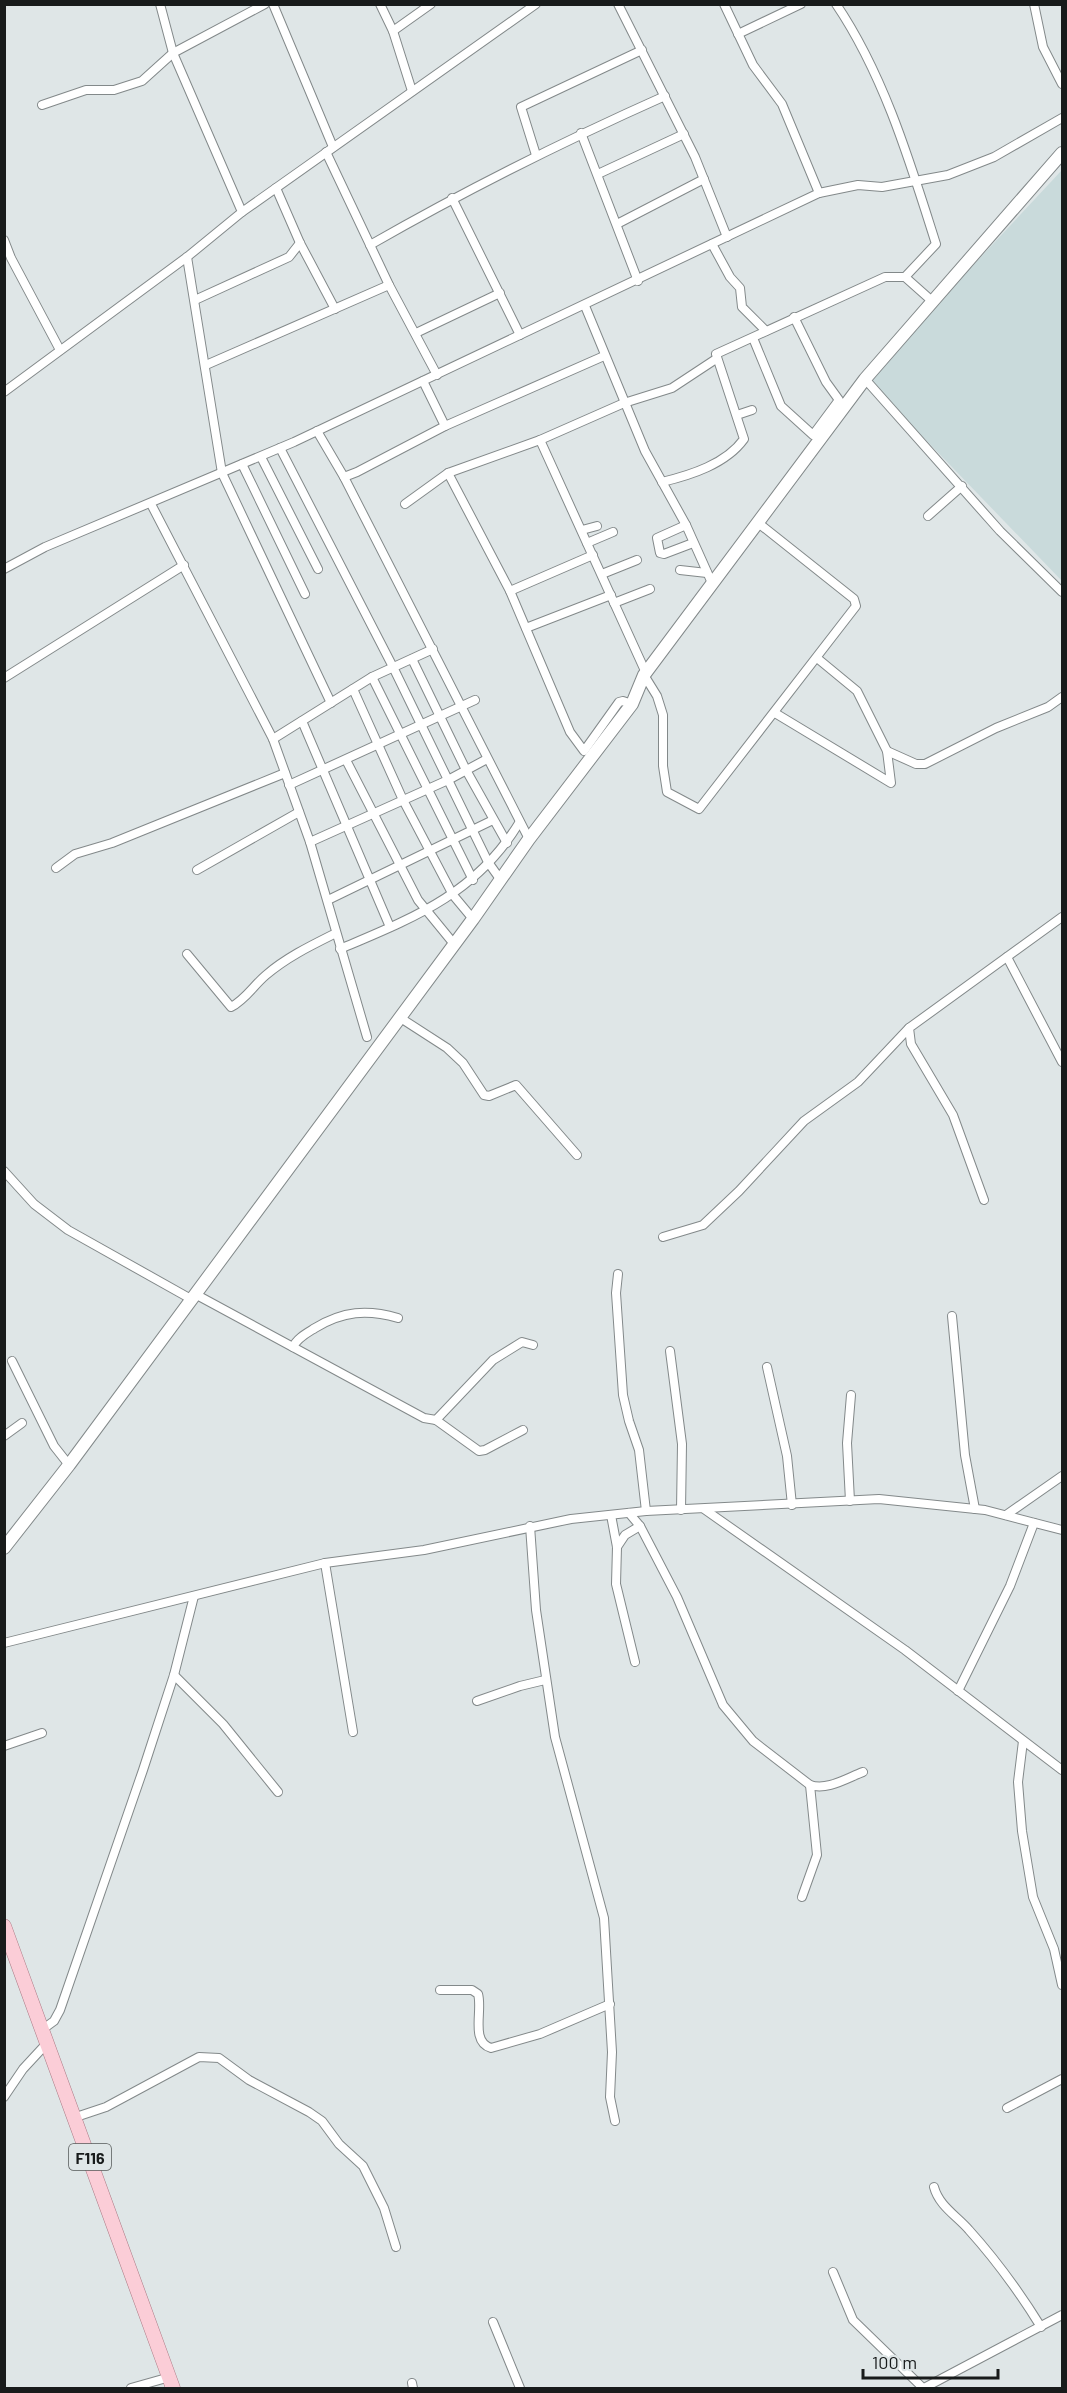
<svg xmlns="http://www.w3.org/2000/svg" width="1067" height="2393" viewBox="0 0 1067 2393" font-family="Barlow,sans-serif">
<rect width="100%" height="100%" fill="#dfe6e7"/>
<path fill="#c9dadb" d="M1062,170v411l-195,-202z"/>
<g fill="none" stroke-linecap="round" stroke-linejoin="round">
<g stroke="#83898a" stroke-width="10">
<g id="street">
<path d="M273,4l60,143"/>
<path d="M380,4l13,27 19,60"/>
<path d="M618,4l77,153 32,80"/>
<path d="M724,4l29,61 29,39 37,89"/>
<path d="M836,4c48,71 74,158 100,240l-31,33"/>
<path d="M1034,4l9,43 19,37"/>
<path d="M393,31l38,-27"/>
<path d="M738,34l63,-30"/>
<path d="M42,105l44,-15h28l28,-9 31,-28 92,-49"/>
<path d="M581,133l57,148"/>
<path d="M326,152l63,133 48,90"/>
<path d="M536,155l-15,-48 121,-57"/>
<path d="M598,174l86,-40"/>
<path d="M276,188l24,55 35,66"/>
<path d="M452,198l68,137"/>
<path d="M242,212l294,-208"/>
<path d="M617,224l87,-45"/>
<path d="M4,240l7,18 49,92"/>
<path d="M712,244l18,33 10,11 2,19 24,24"/>
<path d="M370,245c96,-55 194,-104 295,-149"/>
<path d="M187,257l35,216 109,230"/>
<path d="M195,300l94,-43 11,-14"/>
<path d="M585,306l60,145 41,74 26,58"/>
<path d="M416,333l84,-40"/>
<path d="M753,338l28,68 32,29 26,-35 -13,-18 -32,-65"/>
<path d="M206,365l183,-80"/>
<path d="M865,379l135,152 62,61"/>
<path d="M423,381l22,45"/>
<path d="M4,392l183,-135 55,-45 -69,-159 -13,-49"/>
<path d="M737,415l15,-5"/>
<path d="M317,431l27,46 185,362"/>
<path d="M540,440l106,233"/>
<path d="M280,448l113,219 95,195 12,17"/>
<path d="M261,457l57,112"/>
<path d="M242,464l63,130"/>
<path d="M448,473l62,118 60,141 14,19 35,-49 4,-1 9,3"/>
<path d="M344,477l13,-5 88,-46 159,-70"/>
<path d="M662,482c29,-7 64,-18 82,-43l-28,-85 169,-77h20l27,24"/>
<path d="M151,504l122,235 37,103 57,195"/>
<path d="M405,504l43,-31 92,-33 84,-37 48,-15 44,-29"/>
<path d="M928,516l34,-30"/>
<path d="M686,525l-29,13 3,15 4,1 29,-11"/>
<path d="M582,530l15,-4"/>
<path d="M587,543l26,-11"/>
<path d="M4,569l41,-22 249,-105 525,-249 39,-8 24,2 66,-12 46,-18 68,-39"/>
<path d="M680,570l27,3"/>
<path d="M602,574l35,-14"/>
<path d="M510,591l83,-36"/>
<path d="M614,603l36,-14"/>
<path d="M526,628l85,-33"/>
<path d="M412,659l54,111 41,73"/>
<path d="M644,675l13,21 6,19v51l4,26 32,17 157,-203 -2,-7 -97,-77"/>
<path d="M372,677l101,203"/>
<path d="M4,678l180,-113"/>
<path d="M353,689l50,111 50,95 20,24"/>
<path d="M775,713l116,70 -4,-32 -30,-60 -40,-33"/>
<path d="M302,721l88,206"/>
<path d="M273,739l99,-62 61,-28"/>
<path d="M887,751l29,13h9l71,-36 52,-21 14,-10"/>
<path d="M346,760l72,140 36,44"/>
<path d="M289,785l186,-85"/>
<path d="M310,842l138,-62 39,-21"/>
<path d="M56,868l19,-14 37,-11 173,-70"/>
<path d="M197,870l102,-58"/>
<path d="M328,900l165,-80"/>
<path d="M340,949c73,-31 136,-55 179,-126"/>
<path d="M187,954l44,53c14,-7 23,-22 35,-32 21,-18 46,-30 70,-42"/>
<path d="M1007,957l55,105"/>
<path d="M399,1017l48,31 16,15 21,32 5,1 27,-11 61,70"/>
<path d="M4,1171l30,33 34,26 123,69"/>
<path d="M984,1200l-31,-85 -42,-71 -2,-16 153,-111"/>
<path d="M663,1237l40,-12 36,-34 65,-70 54,-39 51,-54"/>
<path d="M618,1274l-2,19 7,102 6,26 10,29 7,61"/>
<path d="M195,1294l229,124 12,2 43,31 6,-1 38,-20"/>
<path d="M952,1316l13,139 10,54"/>
<path d="M293,1347c4,-9 14,-14 22,-19 28,-17 52,-19 83,-10"/>
<path d="M670,1351l12,93 -1,66"/>
<path d="M12,1361l42,85 15,19"/>
<path d="M767,1367l20,89 5,49"/>
<path d="M436,1420l57,-60 29,-18 11,3"/>
<path d="M4,1436l18,-13"/>
<path d="M850,1501l-3,-58 4,-48"/>
<path d="M704,1509l201,141 157,120"/>
<path d="M629,1513l11,13 37,71 46,108 30,36 57,44c17,6 37,-7 53,-13"/>
<path d="M611,1515l6,32 -1,37 19,78"/>
<path d="M1006,1515l56,-39"/>
<path d="M530,1526l6,84 19,127 49,181 8,134 -2,45 5,24"/>
<path d="M617,1547l8,-12 15,-9"/>
<path d="M325,1563l28,169"/>
<path d="M4,1643l321,-80 99,-13 147,-31 75,-8 233,-12 106,11 77,20"/>
<path d="M174,1675l49,49 55,68"/>
<path d="M958,1691l52,-105 24,-63"/>
<path d="M477,1701l43,-15 25,-6"/>
<path d="M1023,1741l-5,41 4,49 11,66 21,52 8,36"/>
<path d="M4,1746l38,-13"/>
<path d="M802,1897l15,-42 -7,-70"/>
<path d="M440,1990h32l6,4c5,16 -8,48 13,54l49,-14 70,-30"/>
<path d="M43,2029l11,-8 6,-11 83,-240 31,-95 20,-79"/>
<path d="M4,2097l19,-28 25,-27"/>
<path d="M1007,2108l55,-29"/>
<path d="M76,2117l30,-10 93,-50 20,1 30,22 60,32 13,9 17,23 24,22 21,42 12,39"/>
<path d="M934,2187c5,19 23,29 35,43 27,30 51,63 72,97"/>
<path d="M833,2272l20,48 70,68"/>
<path d="M493,2322l27,66"/>
<path d="M412,2383l1,5"/>
<path d="M131,2388l39,-11"/>
<path d="M924,2388l138,-73"/>
</g>
</g>
<g stroke="#83898a" stroke-width="14">
<path id="secondary" d="M4,1548l65,-83 404,-546 56,-80 103,-135 12,-29 221,-296 197,-226"/>
</g>
<g stroke="#aa7984" stroke-width="15">
<path id="primary" d="M4,1926l169,462"/>
</g>
<use href="#street" stroke="#fff" stroke-width="8"/>
<use href="#secondary" stroke="#fff" stroke-width="12"/>
<use href="#primary" stroke="#fbcdd7" stroke-width="14"/>
</g>
<g text-anchor="middle" dominant-baseline="central" stroke-width="4.5" stroke-linejoin="round" paint-order="stroke">
<rect fill="#dfe6e7" stroke="#545858" stroke-width="1.5" x="69" y="2144" width="42" height="26" rx="4.5"/>
<g font-size="16" font-weight="bold" fill="#181b1b">
<text x="90" y="2157">F116</text>
</g>
</g>
<rect width="1067" height="2393" fill="none" stroke="#181b1b" stroke-width="12"/>
<path d="M863 2369v9h135v-9" fill="none" stroke="#181b1b" stroke-width="3"/>
<text x="872" y="2369" font-size="18" fill="#181b1b" stroke="#dfe6e7" stroke-width="4.5" paint-order="stroke">100 m</text>
</svg>
